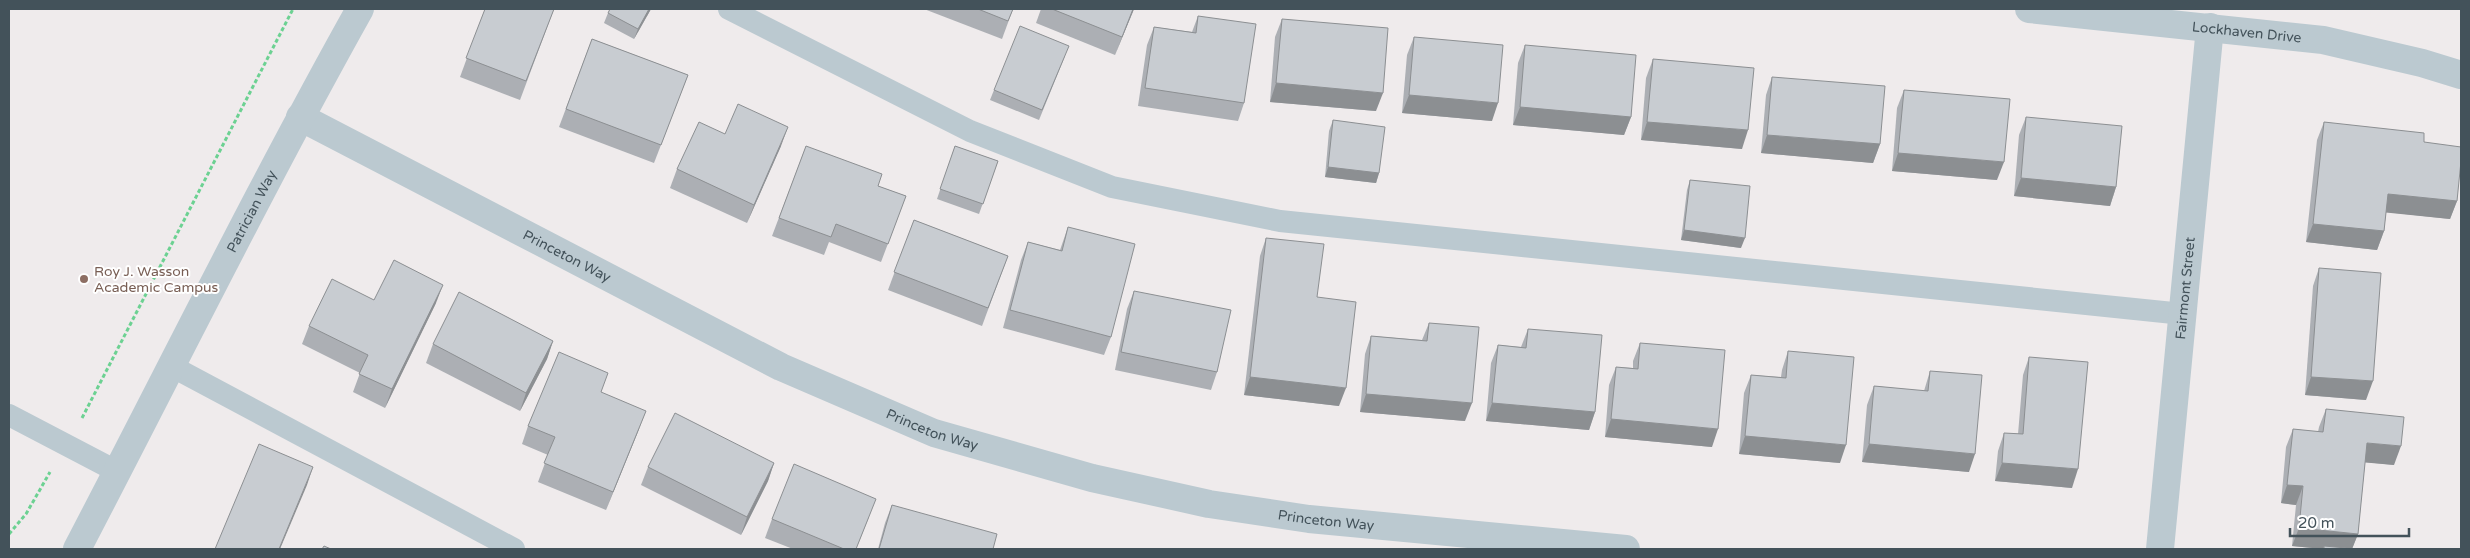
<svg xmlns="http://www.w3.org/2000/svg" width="2470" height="558" viewBox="0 0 2470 558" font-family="'Varela Round',sans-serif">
<rect width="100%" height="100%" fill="#efebec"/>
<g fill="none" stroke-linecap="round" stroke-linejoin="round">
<g stroke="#6cd192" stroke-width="3" stroke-dasharray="4 2.5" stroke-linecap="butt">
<path d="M82,418l211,-409"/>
<path d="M9,534l17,-20 24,-42"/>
</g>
<g stroke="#bbc9d0" stroke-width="22">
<path d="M729,9l241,122 142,56 168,34 903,93"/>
<path d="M173,367l341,182"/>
<path d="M9,415l109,57"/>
</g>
<g stroke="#bbc9d0" stroke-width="28">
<path id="s1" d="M2029,9l294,31 99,23 39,12"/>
<path id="s2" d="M300,117l481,250 153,66 158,45 117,26 100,15 317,30"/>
<path id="s3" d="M77,549c94,-180 184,-363 283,-540"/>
<path id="s4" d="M2160,549l50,-522"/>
</g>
</g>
<g fill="#acafb4">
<path d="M485,9h69l-34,91 -60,-23z"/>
<path d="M651,9l-17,30 -30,-16 4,-10z"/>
<path d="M924,9h89l-11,30z"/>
<path d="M1041,9h93l-19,46 -79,-32z"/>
<path d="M1198,16l46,87 -6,18 -100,-15 9,-61 7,-18 38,5z"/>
<path d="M1282,19l94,92 -106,-9 5,-65z"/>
<path d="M1414,37l78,84 -90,-8 5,-58z"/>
<path d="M592,39l96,36 -34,88 -95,-36z"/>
<path d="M1525,45l106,72 -7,18 -111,-10 5,-62z"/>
<path d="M1065,56l-26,64 -49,-20 4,-10z"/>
<path d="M1653,59l89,90 -101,-9 5,-62z"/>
<path d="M1772,77l108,67 -7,19 -112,-10 5,-58z"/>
<path d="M1904,90l93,90 -105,-9 5,-63z"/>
<path d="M2026,117l90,70 -6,19 -96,-10 5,-61z"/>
<path d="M1333,120l46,53 -3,10 -51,-6 4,-46z"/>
<path d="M2324,122l100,20 33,59 -7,18 -64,-7 -2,19 -7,19 -71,-8 11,-102z"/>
<path d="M725,134l56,12 -34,77 -77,-35 7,-19z"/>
<path d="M806,146l72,40 28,10 -25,66 -52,-20 -5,13 -52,-19z"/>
<path d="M955,146l43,15 -19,53 -42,-15z"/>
<path d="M1690,180l51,68 -60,-8 6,-50z"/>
<path d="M914,220l94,36 -26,70 -94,-36z"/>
<path d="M1068,227l43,110 -7,18 -101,-27 18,-68 7,-18 32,8z"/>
<path d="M1266,238l51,59 22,109 -95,-11 16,-139z"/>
<path d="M2319,268l47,132 -61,-5 8,-109z"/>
<path d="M1134,291l83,81 -6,18 -96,-20 12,-61z"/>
<path d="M436,303l-51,105 -32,-16 7,-19 -58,-29 7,-18z"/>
<path d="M1429,323l36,98 -105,-9 5,-58 6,-18 51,4z"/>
<path d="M1528,329l67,83 -6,18 -103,-9 5,-58 7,-18 23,2z"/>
<path d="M553,341l-6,18 -27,52 -94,-48 7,-19z"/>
<path d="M1640,343l72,104 -107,-10 4,-52 7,-18 17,1v-7z"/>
<path d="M1788,351l52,112 -101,-9 5,-61 7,-18 30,2 1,-7z"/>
<path d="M2029,357l43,131 -77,-7 3,-30 6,-18 14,1 5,-59z"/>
<path d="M1930,371l39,101 -107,-10 5,-57 7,-19 50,5z"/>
<path d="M601,393l38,36 -33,81 -68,-28 10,-27 -26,-11 6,-18z"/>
<path d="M2326,409l68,56 -29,-3 -7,72 -6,15h6h-36l-30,-3 4,-41 -15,-2 5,-56 7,-18 25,3 1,-5z"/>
<path d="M774,463l-6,18 -27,54 -100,-50 7,-18z"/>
<path d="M892,505l101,44h-115l7,-26z"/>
<path d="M869,517l-13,32h-63l-28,-11 7,-19z"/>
</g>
<g fill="#8c8f92">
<path d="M649,9h2l-17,30 4,-10z"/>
<path d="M1133,9h1l-19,46 7,-18z"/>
<path d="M1276,83l107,10 -7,18 -106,-9z"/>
<path d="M1409,95l89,8 -6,18 -90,-8z"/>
<path d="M1520,107l111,10 -7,18 -111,-10z"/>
<path d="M1647,122l101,8 -6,19 -101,-9z"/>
<path d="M788,127l-7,19 -34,77 7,-18z"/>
<path d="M1767,135l113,9 -7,19 -112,-10z"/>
<path d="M1898,153l106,9 -7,18 -105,-9z"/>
<path d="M1328,167l51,6 -3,10 -51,-6z"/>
<path d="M2021,178l95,9 -6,19 -96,-10z"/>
<path d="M2388,194l69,7 -7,18 -69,-7z"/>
<path d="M2313,224l71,7 -7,19 -71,-8z"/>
<path d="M1684,230l61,8 -4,10 -60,-8z"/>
<path d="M443,285l-7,18 -51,105 7,-19z"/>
<path d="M553,341l-6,18 -27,52 6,-18z"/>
<path d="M1250,377l96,11 -7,18 -95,-11z"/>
<path d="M2311,377l62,4 -7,19 -61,-5z"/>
<path d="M1366,394l106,9 -7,18 -105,-9z"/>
<path d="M1492,403l103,9 -6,18 -103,-9z"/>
<path d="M646,411l-7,18 -33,81 7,-18z"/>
<path d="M1611,419l107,10 -6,18 -107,-10z"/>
<path d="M1745,436l101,9 -6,18 -101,-9z"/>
<path d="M2367,443l34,3 -7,19 -34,-3z"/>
<path d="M1869,444l106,10 -6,18 -107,-10z"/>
<path d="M774,463l-6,18 -27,54 6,-18z"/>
<path d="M2002,463l76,6 -6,19 -77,-7z"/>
<path d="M313,467l-6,18 -27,64h-1z"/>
<path d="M2287,485l16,1 -7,19 -15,-2z"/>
<path d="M2299,528l59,6 -6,15 -28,-3 -1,3 -31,-3z"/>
</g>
<g fill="#c8ccd1" stroke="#8c8f92">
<path d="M485,9h69l-28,72 -60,-23z"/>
<path d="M610,9h39l-11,20 -30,-16z"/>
<path d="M978,9h35l-5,12z"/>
<path d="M1052,9h81l-11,28z"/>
<path d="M1198,16l58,8 -12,79 -99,-15 9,-61 42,6z"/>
<path d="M1282,19l106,9 -5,65 -107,-10z"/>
<path d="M1020,26l49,20 -27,64 -48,-20z"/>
<path d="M1414,37l89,8 -5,58 -89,-8z"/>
<path d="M592,39l96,36 -27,70 -95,-36z"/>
<path d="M1525,45l111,10 -5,62 -111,-10z"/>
<path d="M1653,59l101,9 -6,62 -101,-8z"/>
<path d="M1772,77l113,9 -5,58 -113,-9z"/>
<path d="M1904,90l106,9 -6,63 -106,-9z"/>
<path d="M738,104l50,23 -34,78 -77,-36 22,-47 26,12z"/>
<path d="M2026,117l96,9 -6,61 -95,-9z"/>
<path d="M1333,120l52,7 -6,46 -51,-6z"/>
<path d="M2324,122l100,11v9l37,5v14l-4,40 -69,-7 -4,37 -71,-7z"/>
<path d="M806,146l76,28 -4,12 28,10 -18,48 -52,-20 -5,13 -52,-19z"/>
<path d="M955,146l43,15 -15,43 -43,-15z"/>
<path d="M1690,180l60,6 -5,52 -61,-8z"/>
<path d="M914,220l94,36 -20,52 -94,-36z"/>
<path d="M1068,227l67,17 -24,93 -101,-27 18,-68 34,9z"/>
<path d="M1266,238l58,6 -7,53 39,5 -10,86 -96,-11z"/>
<path d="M394,260l49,25 -51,104 -33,-15 9,-19 -59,-29 23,-47 42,21z"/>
<path d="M2319,268l62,5 -8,108 -62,-4z"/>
<path d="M1134,291l97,19 -14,62 -96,-20z"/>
<path d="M459,292l94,49 -27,52 -93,-49z"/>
<path d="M1429,323l50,4 -7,76 -106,-9 5,-58 56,5z"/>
<path d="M1528,329l74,6 -7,77 -103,-9 6,-58 28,3z"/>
<path d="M1640,343l85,7 -7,79 -107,-10 5,-52 22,2z"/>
<path d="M1788,351l66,6 -8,88 -101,-9 6,-61 35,3z"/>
<path d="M559,352l49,21 -7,19 45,19 -33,81 -69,-29 11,-26 -27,-11z"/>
<path d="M2029,357l59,5 -10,107 -76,-6 2,-30 19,1z"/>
<path d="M1930,371l52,4 -7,79 -106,-10 5,-58 54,5z"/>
<path d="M2326,409l78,8 -3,29 -34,-3 -9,91 -59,-6 4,-42 -16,-1 6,-56 30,3z"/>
<path d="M675,413l99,50 -27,54 -99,-50z"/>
<path d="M259,444l54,23 -34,82h-64z"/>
<path d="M794,464l82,35 -20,50h-12l-72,-30z"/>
<path d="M892,505l105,29 -4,15h-114z"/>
<path d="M324,546l7,3h-9z"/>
<path d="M2324,546l34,3h-34z"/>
</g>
<circle fill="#8d6e63" stroke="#fff" stroke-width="2" cx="84" cy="279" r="5"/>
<g text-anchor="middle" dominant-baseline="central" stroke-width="4" stroke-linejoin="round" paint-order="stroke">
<g font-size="14" fill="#43525a" stroke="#fff">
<text stroke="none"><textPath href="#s1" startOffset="219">Lockhaven Drive</textPath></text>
<text stroke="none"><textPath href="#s3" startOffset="380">Patrician Way</textPath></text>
<text stroke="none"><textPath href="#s2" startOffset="301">Princeton Way</textPath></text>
<text stroke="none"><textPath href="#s4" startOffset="262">Fairmont Street</textPath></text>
<text stroke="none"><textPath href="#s2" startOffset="706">Princeton Way</textPath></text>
<text stroke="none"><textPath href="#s2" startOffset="1111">Princeton Way</textPath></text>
</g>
<g font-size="14" fill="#785e54" stroke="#fff" text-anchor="start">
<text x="94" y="271">Roy J. Wasson<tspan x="94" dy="16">Academic Campus</tspan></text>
</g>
</g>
<rect width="2470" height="558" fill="none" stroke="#43525a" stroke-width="20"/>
<path d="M2290 528v8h119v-8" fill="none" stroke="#43525a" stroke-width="2.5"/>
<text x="2298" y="528" font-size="15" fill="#43525a" stroke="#ffffff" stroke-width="4" paint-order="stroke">20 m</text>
</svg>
